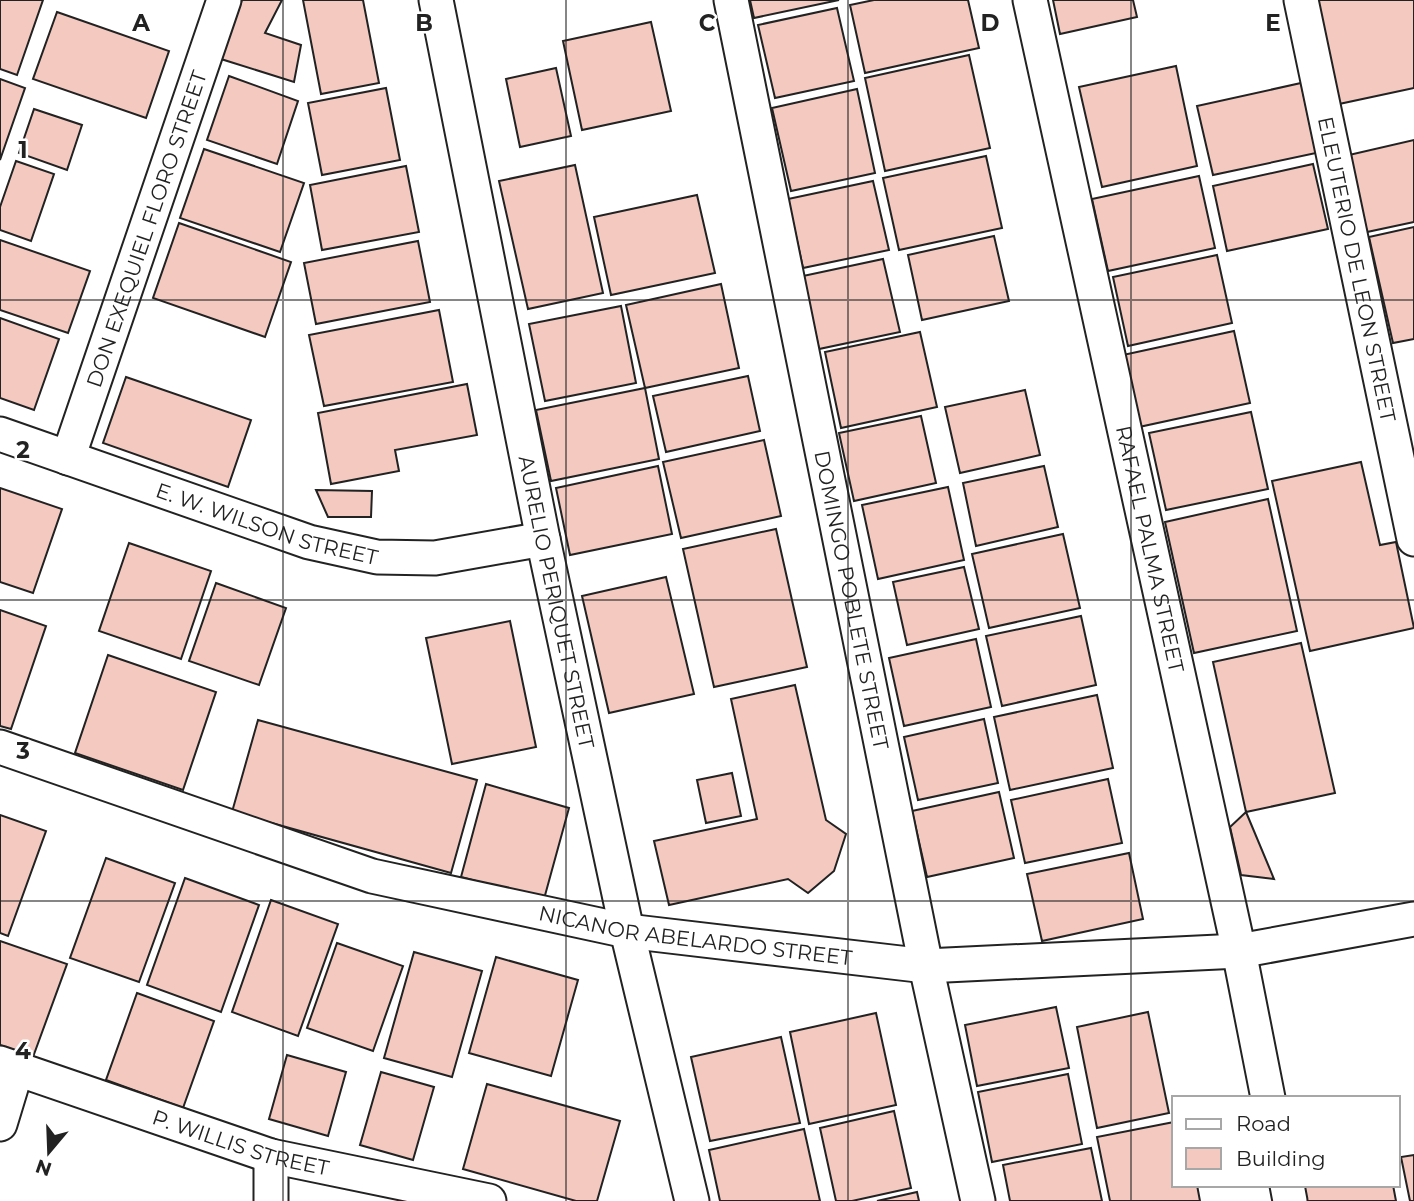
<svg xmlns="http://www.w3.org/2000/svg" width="1414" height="1201" viewBox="0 0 1414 1201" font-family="Montserrat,sans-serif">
<rect width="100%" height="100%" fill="#fff"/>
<g fill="#f3c9c0" stroke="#222" stroke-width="2">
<path d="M0,0h43l-26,75 -17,-6z"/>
<path d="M242,0h40l-17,33 36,12 -7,37 -73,-23z"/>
<path d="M303,0h60l16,83 -58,11z"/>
<path d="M750,0h89l-85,18z"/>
<path d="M874,0h94l11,48 -114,25 -15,-68z"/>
<path d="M1053,0h80l4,17 -77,17z"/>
<path d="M1315,0h99v88l-75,16z"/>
<path d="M837,8l17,73 -79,17 -17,-73z"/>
<path d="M57,12l112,39 -23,67 -113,-39z"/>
<path d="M651,22l20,89 -89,19 -19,-89z"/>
<path d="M969,55l21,93 -105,23 -20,-93z"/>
<path d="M1176,66l21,100 -95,21 -23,-100z"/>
<path d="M556,68l15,68 -51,11 -14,-68z"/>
<path d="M229,76l69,25 -21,63 -70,-24z"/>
<path d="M0,79l25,9 -25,72z"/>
<path d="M1301,83l15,70 -103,22 -16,-69z"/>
<path d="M386,88l14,72 -78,15 -14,-72z"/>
<path d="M857,89l18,84 -84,18 -19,-83z"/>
<path d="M34,109l48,16 -15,45 -48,-17z"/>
<path d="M1414,140v82l-47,10 -18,-77z"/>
<path d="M204,149l100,34 -24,69 -100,-34z"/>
<path d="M986,156l16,72 -103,22 -16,-72z"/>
<path d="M16,161l38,13 -23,67 -31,-11v-23z"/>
<path d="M1313,164l15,65 -101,22 -14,-65z"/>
<path d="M575,165l28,128 -75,16 -29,-128z"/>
<path d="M406,166l13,66 -97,18 -12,-65z"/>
<path d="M1199,176l16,72 -107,23 -16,-72z"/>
<path d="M873,181l16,69 -86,18 -15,-69z"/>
<path d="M697,195l18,78 -104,22 -17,-78z"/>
<path d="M179,223l112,39 -26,75 -112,-39z"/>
<path d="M1414,227v112l-21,4 -24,-106z"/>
<path d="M994,236l15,65 -87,19 -14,-65z"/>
<path d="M0,240l90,31 -22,62 -68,-23z"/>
<path d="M418,241l12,61 -114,22 -12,-61z"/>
<path d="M1217,255l15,68 -104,23 -15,-69z"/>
<path d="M883,259l17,73 -81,17 -16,-73z"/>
<path d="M721,284l18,84 -94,20 -19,-83z"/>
<path d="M621,306l15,77 -91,18 -16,-77z"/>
<path d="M439,310l14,72 -129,24 -15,-71z"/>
<path d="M0,318l59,21 -25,71 -34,-12z"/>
<path d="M1234,331l16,72 -111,24 -16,-72z"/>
<path d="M920,332l17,75 -96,21 -16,-76z"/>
<path d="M748,376l12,55 -94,21 -13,-56z"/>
<path d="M126,377l125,43 -23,67 -125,-44z"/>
<path d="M467,384l10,51 -82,15 4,21 -68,13 -13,-71z"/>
<path d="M645,388l14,71 -108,22 -15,-71z"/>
<path d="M1025,390l15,65 -80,18 -15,-66z"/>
<path d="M1251,412l17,77 -102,21 -17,-77z"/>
<path d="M921,416l15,67 -82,18 -15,-68z"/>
<path d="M764,440l17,76 -100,22 -18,-76z"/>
<path d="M1361,462l19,83 16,-3 18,86 -104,23 -38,-170z"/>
<path d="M658,466l14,68 -102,21 -14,-67z"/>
<path d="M1044,466l14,61 -82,19 -13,-63z"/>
<path d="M948,487l16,73 -86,19 -16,-74z"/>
<path d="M0,488l62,21 -29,84 -33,-11z"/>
<path d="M316,490l56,1 -1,26h-43z"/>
<path d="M1268,499l29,132 -103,22 -29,-131z"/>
<path d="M776,529l31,138 -93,20 -31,-138z"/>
<path d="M1063,534l17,74 -91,20 -17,-74z"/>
<path d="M129,543l82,28 -30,88 -82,-28z"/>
<path d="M964,567l15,62 -72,16 -14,-63z"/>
<path d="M666,577l28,117 -85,19 -27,-117z"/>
<path d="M216,583l70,25 -27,77 -70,-24z"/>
<path d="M0,610l46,16 -35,103 -11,-3z"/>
<path d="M1081,616l15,69 -94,21 -16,-70z"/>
<path d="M510,621l26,126 -84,17 -26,-126z"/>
<path d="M976,639l15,68 -87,19 -15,-68z"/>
<path d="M1301,643l34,150 -89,19 -33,-150z"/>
<path d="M108,655l108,37 -33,98 -108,-37z"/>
<path d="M795,685l31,135 20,14 -12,37 -26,22 -20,-14 -119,26 -15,-64 103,-22 -26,-120z"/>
<path d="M1097,695l16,73 -103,22 -16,-73z"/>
<path d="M984,719l14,64 -80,17 -14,-63z"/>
<path d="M258,720l219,60 -26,93 -219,-61z"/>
<path d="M732,773l9,43 -35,7 -9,-43z"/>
<path d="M1108,779l14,64 -97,20 -14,-63z"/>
<path d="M486,784l83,24 -25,91 -83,-22z"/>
<path d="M999,792l15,66 -87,19 -15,-66z"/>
<path d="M1246,812l28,67 -33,-4 -11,-48z"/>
<path d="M0,815l46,16 -38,105 -8,-3z"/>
<path d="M1129,853l14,66 -101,22 -15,-67z"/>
<path d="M106,858l69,25 -36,99 -69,-24z"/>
<path d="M185,878l74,27 -38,107 -74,-27z"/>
<path d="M271,900l67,24 -40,112 -66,-24z"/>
<path d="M0,941l67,23 -34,93 -33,-12z"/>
<path d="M337,943l66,23 -30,85 -66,-23z"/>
<path d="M414,952l68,19 -30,106 -68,-19z"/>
<path d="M496,957l82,23 -27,96 -82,-23z"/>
<path d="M137,993l77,28 -31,87 -77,-28z"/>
<path d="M1056,1007l13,61 -92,18 -12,-61z"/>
<path d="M1148,1012l21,101 -72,15 -20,-101z"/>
<path d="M876,1013l20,92 -87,19 -19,-92z"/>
<path d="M781,1037l19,86 -90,18 -19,-84z"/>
<path d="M287,1055l59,17 -18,64 -59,-17z"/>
<path d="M381,1072l53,15 -21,73 -53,-15z"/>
<path d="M1068,1074l14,70 -90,18 -14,-70z"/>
<path d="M487,1084l133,37 -23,80h-21l-113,-32z"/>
<path d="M894,1111l17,77 -59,13h-16l-16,-73z"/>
<path d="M1174,1122v63h23l3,16h-90l-13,-64z"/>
<path d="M804,1129l16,72h-100l-11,-51z"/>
<path d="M1091,1148l11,53h-92l-7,-36z"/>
<path d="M1414,1155v46h-4l-9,-44z"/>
<path d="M1317,1185h76l3,16h-92l-3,-13z"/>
<path d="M917,1192l2,9h-42z"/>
</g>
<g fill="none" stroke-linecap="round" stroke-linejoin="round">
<g stroke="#222" stroke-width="37">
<g id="street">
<path id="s1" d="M436,0l107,539 84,392 65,270"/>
<path id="s2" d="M731,0l195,966 52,235"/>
<path id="s3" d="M1030,0l209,951 29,147"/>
<path id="s4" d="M1301,0l113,539"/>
<path id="s5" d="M0,434l309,108 68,15 58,1 108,-19"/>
<path id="s6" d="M68,458l156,-458"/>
<path id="s7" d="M0,747l372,129 255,55 299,35 313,-15 175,-32"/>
<path id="s8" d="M0,1063l271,93 218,45"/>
<path d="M0,1124l17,-56"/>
<path d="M1287,1185l3,16"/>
<path d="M271,1201v-45"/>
</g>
</g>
<use href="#street" stroke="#fff" stroke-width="33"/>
</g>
<path fill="none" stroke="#222" stroke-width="2" stroke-opacity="0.55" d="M283,0v1201M566,0v1201M848,0v1201M1131,0v1201M0,300h1414M0,600h1414M0,901h1414"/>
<g text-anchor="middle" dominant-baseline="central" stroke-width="5" stroke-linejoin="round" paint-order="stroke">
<g font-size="21" fill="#222" stroke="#fff">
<text stroke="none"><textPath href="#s6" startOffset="242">DON EXEQUIEL FLORO STREET</textPath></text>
<text stroke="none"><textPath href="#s4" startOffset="275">ELEUTERIO DE LEON STREET</textPath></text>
<text stroke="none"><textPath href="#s5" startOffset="282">E. W. WILSON STREET</textPath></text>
<text stroke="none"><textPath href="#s3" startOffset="562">RAFAEL PALMA STREET</textPath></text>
<text stroke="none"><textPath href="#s2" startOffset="612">DOMINGO POBLETE STREET</textPath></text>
<text stroke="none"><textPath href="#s1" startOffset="614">AURELIO PERIQUET STREET</textPath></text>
<text stroke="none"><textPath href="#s7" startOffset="723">NICANOR ABELARDO STREET</textPath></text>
<text stroke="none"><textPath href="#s8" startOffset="254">P. WILLIS STREET</textPath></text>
</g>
</g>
<g font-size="23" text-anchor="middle" font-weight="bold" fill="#222" stroke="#fff" stroke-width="5" stroke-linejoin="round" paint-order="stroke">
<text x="141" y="31">A</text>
<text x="424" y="31">B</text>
<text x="707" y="31">C</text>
<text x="990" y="31">D</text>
<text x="1273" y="31">E</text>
<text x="23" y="158">1</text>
<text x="23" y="458">2</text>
<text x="23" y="759">3</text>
<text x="23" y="1059">4</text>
</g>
<rect x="1172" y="1096" width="228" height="91" fill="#ffffff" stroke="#a7a7a7" stroke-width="2"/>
<rect x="1186" y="1119" width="35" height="10" fill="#ffffff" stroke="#a7a7a7" stroke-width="2"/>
<text x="1236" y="1131" font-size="21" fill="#222222">Road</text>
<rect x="1186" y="1148" width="35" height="21" fill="#f3c9c0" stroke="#a7a7a7" stroke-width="2"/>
<text x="1236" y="1166" font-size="21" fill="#222222">Building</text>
<g transform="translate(49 1152) rotate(199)" stroke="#ffffff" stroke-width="5" paint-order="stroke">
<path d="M0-5L12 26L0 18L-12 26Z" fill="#222222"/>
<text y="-10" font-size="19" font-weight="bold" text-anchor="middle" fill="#222222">N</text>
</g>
</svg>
